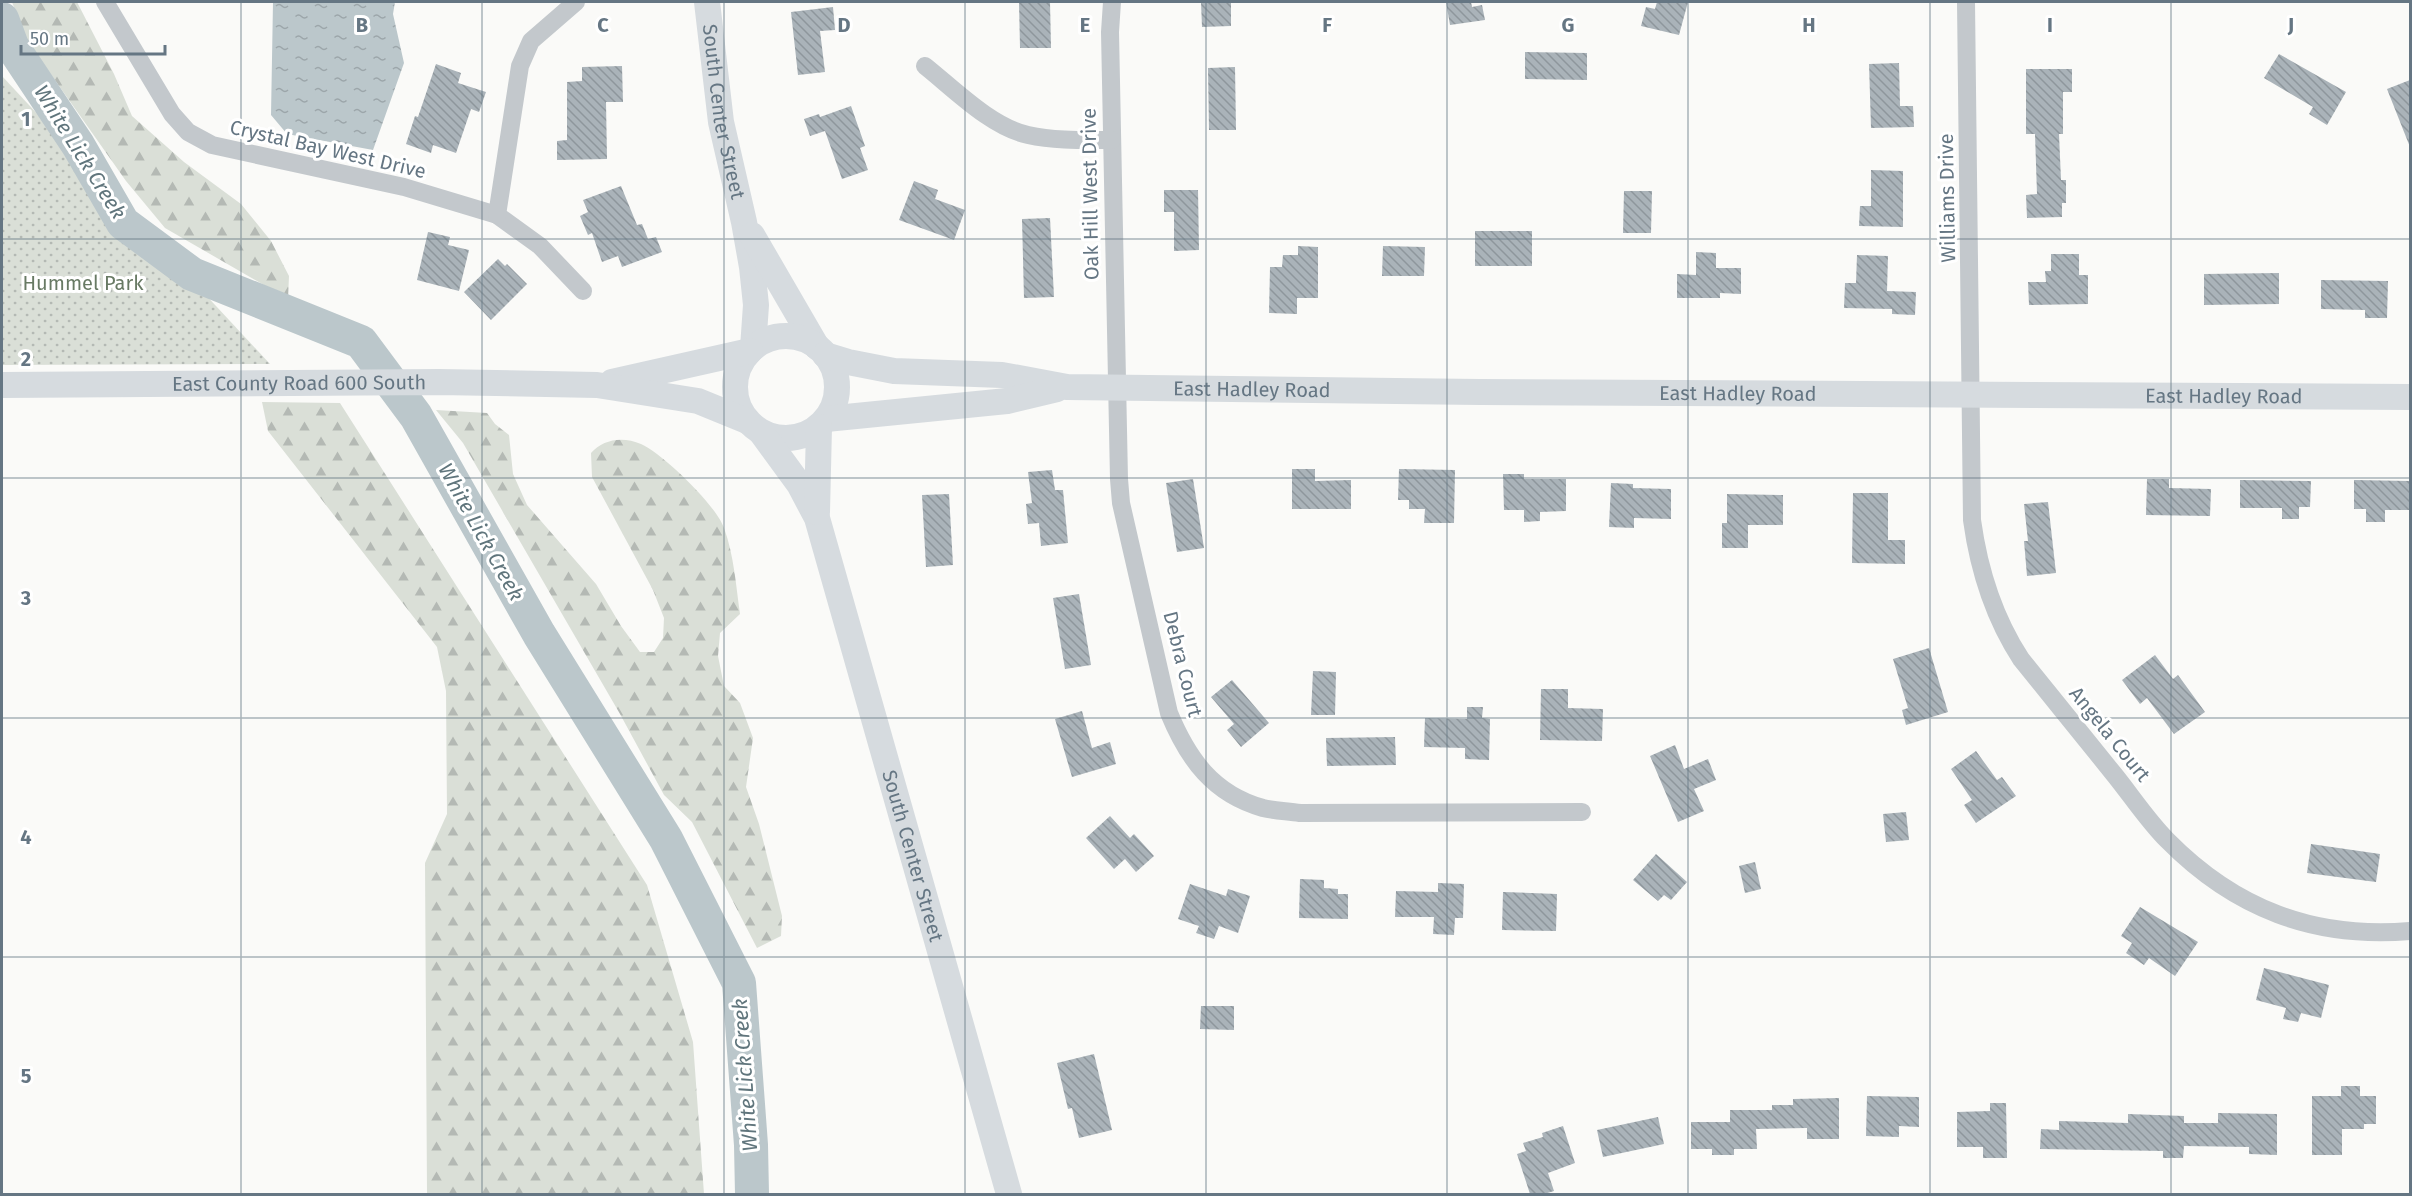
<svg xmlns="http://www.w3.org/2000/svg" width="2412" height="1196" viewBox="0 0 2412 1196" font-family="'Fira Sans',sans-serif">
<defs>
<pattern id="forest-firs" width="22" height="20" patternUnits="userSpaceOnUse" patternTransform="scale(1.5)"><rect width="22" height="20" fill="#dadfd7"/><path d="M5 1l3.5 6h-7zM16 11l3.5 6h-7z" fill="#b4b9b4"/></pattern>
<pattern id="park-dots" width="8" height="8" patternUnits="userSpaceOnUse" patternTransform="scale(1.5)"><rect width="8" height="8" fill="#dadfd7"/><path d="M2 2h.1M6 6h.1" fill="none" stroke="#b4b9b4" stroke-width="1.8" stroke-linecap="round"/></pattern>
<pattern id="water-ripples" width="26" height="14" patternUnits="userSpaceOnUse" patternTransform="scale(1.5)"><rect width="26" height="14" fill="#bbc7cb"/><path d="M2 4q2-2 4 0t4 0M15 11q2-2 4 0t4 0" fill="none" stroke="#9ca6aa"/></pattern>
<pattern id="building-back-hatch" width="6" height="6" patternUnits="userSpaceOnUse" patternTransform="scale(1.5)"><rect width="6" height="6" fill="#aab3b9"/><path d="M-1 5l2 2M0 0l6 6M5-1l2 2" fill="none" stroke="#8e969c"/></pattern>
</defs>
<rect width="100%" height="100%" fill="#fafaf8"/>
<g fill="url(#forest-firs)">
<path d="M12,2h65l37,72 18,42 52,46 57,42 30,37 18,35 -1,23 -123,-71 -39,-47 -100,-142z"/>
<path d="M262,402l78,1 307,482 46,157 11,152h-277l-2,-331 22,-49 -1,-123 -9,-44 -169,-216z"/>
<path d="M436,410l51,3 8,11 14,11 4,39 14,31 69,79 25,42 19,26h14l9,-14 1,-20 -11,-28 -61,-113 -1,-24c12,-14 32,-17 50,-9 22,10 75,61 83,84 10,27 12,58 16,86l-20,19 -2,23 6,30 16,17 13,35 -7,49 13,37 23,92 -1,20 -24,12 -65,-126 -28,-27 -44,-81 -157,-271z"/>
</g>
<path fill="url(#park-dots)" d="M2,76l268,288 -268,1z"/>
<path fill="url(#water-ripples)" d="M273,2h122l-2,12 11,49 -31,87 -86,-16 -16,-19z"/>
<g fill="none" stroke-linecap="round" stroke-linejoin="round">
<path stroke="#bbc7cb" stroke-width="34" d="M2,19l10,27 66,99 45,78 69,51 169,68 55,74 123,218 127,205 73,144 12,162 1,49"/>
</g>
<g fill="url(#building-back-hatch)">
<path d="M1019,2h31l1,46h-31z"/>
<path d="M1201,2h30v24l-29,1z"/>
<path d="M1446,2h25l1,5 10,-2 3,15 -35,5z"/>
<path d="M1657,2h31l-9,33 -38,-9 5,-19 9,2z"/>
<path d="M833,7l2,23 -15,1 5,41 -27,3 -7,-63z"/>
<path d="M1525,52l62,1v27l-62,-1z"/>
<path d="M2279,54l67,38 -19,33 -18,-11 4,-7 -49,-29z"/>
<path d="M1899,63l1,43h13l1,21 -43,1 -2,-64z"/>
<path d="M436,64l25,9 -3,10 28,9 -7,20 -8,-3 -15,44 -23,-8 -2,8 -25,-9 9,-28 3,1z"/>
<path d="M622,66l1,36h-17l1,57 -50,1v-19l10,-1v-58l15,-1v-14z"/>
<path d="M1235,67l1,63h-27l-1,-62z"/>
<path d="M2026,69h46v23h-9v42h-4l2,46h5v23h-4v14l-35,1 -1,-23 11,-1 -2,-60h-9z"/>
<path d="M2410,80v67l-23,-58z"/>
<path d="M851,106l14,40 -5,2 8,22 -26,9 -17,-48 -15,5 -6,-17 15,-5 1,3z"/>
<path d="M1871,170l32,1v56l-44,-1 1,-20h11z"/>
<path d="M914,181l24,9 -3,9 30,11 -11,30 -55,-20z"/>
<path d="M621,186l16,39 5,-1 6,15 8,-2 6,15 -40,15 -4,-11 -16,6 -10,-29 -4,2 -8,-19 8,-4 -5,-12z"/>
<path d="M1164,190h34l1,60 -25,1v-39h-10z"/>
<path d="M1624,191h28l-1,42h-28z"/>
<path d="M1050,218l4,79 -30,1 -2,-79z"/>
<rect x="1475" y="231" width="57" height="35"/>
<path d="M428,232l22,5 -2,8 21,5 -10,41 -42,-11z"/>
<path d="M1298,246l20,1v51h-21v16l-28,-1 1,-46h12l1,-12h15z"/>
<path d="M1383,246l42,1 -1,29h-42z"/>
<path d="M1696,252l20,1v15h25v26l-21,-1v5h-43v-24l19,1z"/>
<path d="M2051,254h28v21h9v29l-59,1 -1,-23h18l-1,-11h6z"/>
<path d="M1857,255l31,1 -1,35 29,1 -1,23 -23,-1v-5l-48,-1 1,-25h11z"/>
<path d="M498,259l7,7 2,-2 20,20 -36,36 -27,-28z"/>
<path d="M2279,273v31l-75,1v-31z"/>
<path d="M2321,280l67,1 -1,37h-22v-8l-44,-1z"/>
<path d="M1292,469h23v12l36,-1v29h-59z"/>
<path d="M1399,469l56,1 -1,53h-30l1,-14h-16v-9h-11z"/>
<path d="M1052,470l3,20h8l5,53 -27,3 -2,-23 -11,1 -2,-20 6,-1 -4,-31z"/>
<path d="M1503,474h21v5h42v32l-26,1v9l-16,1v-12h-20z"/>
<path d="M1193,479l11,69 -27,4 -11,-69z"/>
<path d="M2147,479h22v9l42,1 -1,27 -64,-1z"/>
<path d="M2240,480l71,1 -1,26h-11v12h-17v-11h-42z"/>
<path d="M2354,480l56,1v29h-25v12h-19v-13h-12z"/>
<path d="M1611,483l22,1v4l38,1v30l-37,-1v10l-25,-1z"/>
<path d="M1853,493h35v47h17v24l-53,-1z"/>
<path d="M949,494l4,71 -27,2 -4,-72z"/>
<path d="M1727,494l56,1v30h-35v23h-26v-25h5z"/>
<path d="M2048,502l8,71 -29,3 -3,-35h4l-4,-37z"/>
<path d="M1079,594l12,71 -26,4 -12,-71z"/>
<path d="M1929,648l19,64 -42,13 -4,-15 6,-2 -15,-49z"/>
<path d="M2155,655l18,24 5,-4 27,37 -31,22 -27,-36 -7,6 -18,-24z"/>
<path d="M1313,671l23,1 -1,43h-24z"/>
<path d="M1232,680l37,43 -28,24 -14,-17 7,-6 -23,-27z"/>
<path d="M1541,689h27v19l35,1 -1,32 -62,-1z"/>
<path d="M1467,707h16l-1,11 8,1 -1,41 -24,-1v-11l-41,-1 1,-29 42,1z"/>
<path d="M1082,711l10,37 18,-6 6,22 -44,13 -17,-58z"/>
<path d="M1395,737l1,28 -69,1 -1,-28z"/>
<path d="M1675,745l9,24 24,-10 8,21 -22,9 10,22 -26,11 -28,-66z"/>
<path d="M1976,751l21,29 5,-3 14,19 -40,27 -12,-18 8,-5 -21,-31z"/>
<path d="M1906,812l3,28 -23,2 -3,-28z"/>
<path d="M1110,816l20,22 4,-4 20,22 -18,16 -11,-13 -11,10 -28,-31z"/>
<path d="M2311,844l69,10 -4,28 -69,-9z"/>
<path d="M1656,854l31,28 -16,18 -7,-5 -6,6 -25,-21z"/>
<path d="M1755,862l6,27 -16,4 -6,-27z"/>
<path d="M1300,879l24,1v8l14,1v5h10v25l-49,-1z"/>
<path d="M1438,883l26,1 -1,34h-8l-1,17 -21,-1 1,-17h-39l1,-26 42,1z"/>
<path d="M1190,884l36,12 2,-7 22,7 -12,37 -19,-7 -5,13 -18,-6 3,-7 -21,-7z"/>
<path d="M1503,892l54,2 -1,37 -54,-1z"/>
<path d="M2140,907l58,35 -23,34 -26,-18 -5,7 -18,-12 6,-10 -11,-7z"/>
<path d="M2264,968l65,17 -8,33 -20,-5 -3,9 -15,-3 3,-11 -30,-8z"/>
<path d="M1201,1006h33v24l-34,-1z"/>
<path d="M1094,1054l18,76 -33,8 -7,-30 -4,1 -11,-46z"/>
<path d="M2341,1086h19v10h16v28h-12v5h-22v26h-30v-59h29z"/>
<path d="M1867,1096l52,1v30l-20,-1v11l-33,-1z"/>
<path d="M1839,1098v41h-32v-11l-51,1 1,20h-23v6h-22v-6h-21v-27h39v-12h42v-5h21v-6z"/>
<path d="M1990,1103h16l1,55h-24v-11h-26v-35l33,-1z"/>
<path d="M2218,1113l59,1v41l-28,-1v-7l-65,-1 -1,12h-20v-7l-123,-2 1,-20 18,1v-9l69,2v-9l56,2v7h34z"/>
<path d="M1658,1117l6,27 -61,13 -6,-27z"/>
<path d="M1563,1126l12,37 -27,10 6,18 -10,3h-14l-13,-40 9,-3 -3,-8 20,-6 -1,-4z"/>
</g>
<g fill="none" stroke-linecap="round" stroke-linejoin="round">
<g stroke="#c3c8cc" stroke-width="18">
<path d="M105,2l67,112 16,18 24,13 192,42 93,28 43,31 43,45"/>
<path d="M1112,2l-2,30 9,447 2,24 48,210c19,46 44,81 94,95 12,3 25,3 37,5l282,-1"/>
<path d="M1966,2l6,518c7,51 21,96 49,139 31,38 61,76 92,114 18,22 34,47 54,67 68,69 147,99 243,91"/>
<path d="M925,66c29,23 66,61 103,69 27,6 56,5 84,5"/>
<path d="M497,215l23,-149 11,-25 45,-39"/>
</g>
<g stroke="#d6dbdf" stroke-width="26">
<path id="s1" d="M707,2l14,120 23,100 8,45 4,38 -3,43"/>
<path d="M752,235l65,112"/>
<circle cx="786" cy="387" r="51"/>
<path id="s2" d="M825,355l23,7 46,9 108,4 65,12 413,5 930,5"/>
<path d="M612,382l138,-31"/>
<path id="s3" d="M2,385l437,-3 158,3 101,16 49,20"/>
<path d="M826,419l181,-18 50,-12"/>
<path id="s4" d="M761,432l38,52 18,34 192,676"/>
<path d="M817,512l2,-85"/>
</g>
</g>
<path fill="none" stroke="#657683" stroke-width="1.5" stroke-opacity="0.55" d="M241,2v1192M482,2v1192M724,2v1192M965,2v1192M1206,2v1192M1447,2v1192M1688,2v1192M1930,2v1192M2171,2v1192M2,239h2408M2,478h2408M2,718h2408M2,957h2408"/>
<g text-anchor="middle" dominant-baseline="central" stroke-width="6" stroke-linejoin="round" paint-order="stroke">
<g font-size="20" fill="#657683" stroke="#fff">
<text stroke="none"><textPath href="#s1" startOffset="111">South Center Street</textPath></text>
<text transform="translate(328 149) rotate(13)">Crystal Bay West Drive</text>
<text transform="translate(1090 194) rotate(-91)">Oak Hill West Drive</text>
<text transform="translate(1947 198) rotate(-91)">Williams Drive</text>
<text stroke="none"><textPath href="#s3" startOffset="297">East County Road 600 South</textPath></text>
<text stroke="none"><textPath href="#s2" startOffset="430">East Hadley Road</textPath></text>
<text stroke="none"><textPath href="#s2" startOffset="916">East Hadley Road</textPath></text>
<text stroke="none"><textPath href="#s2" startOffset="1402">East Hadley Road</textPath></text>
<text transform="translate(1183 664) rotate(76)">Debra Court</text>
<text transform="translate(2110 734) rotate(51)">Angela Court</text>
<text stroke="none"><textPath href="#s4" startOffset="454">South Center Street</textPath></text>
</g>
<g font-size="20" fill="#687a64" stroke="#fff">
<text x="83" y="283">Hummel Park</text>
</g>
<g font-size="21" font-style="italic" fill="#60757c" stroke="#fff">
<text transform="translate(80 152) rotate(58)">White Lick Creek</text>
<text transform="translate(481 532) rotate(61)">White Lick Creek</text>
<text transform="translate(745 1075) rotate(-94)">White Lick Creek</text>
</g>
</g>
<g font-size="20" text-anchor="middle" font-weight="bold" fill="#657683" stroke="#fff" stroke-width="6" stroke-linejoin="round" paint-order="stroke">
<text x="362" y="32">B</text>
<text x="603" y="32">C</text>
<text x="844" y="32">D</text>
<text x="1085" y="32">E</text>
<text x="1327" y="32">F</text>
<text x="1568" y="32">G</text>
<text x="1809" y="32">H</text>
<text x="2050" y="32">I</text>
<text x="2291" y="32">J</text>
<text x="26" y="126">1</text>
<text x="26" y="366">2</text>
<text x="26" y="605">3</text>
<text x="26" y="844">4</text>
<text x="26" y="1083">5</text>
</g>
<rect width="2412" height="1196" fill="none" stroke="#657683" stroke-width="6"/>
<path d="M21 45v9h144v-9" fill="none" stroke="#657683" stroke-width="3"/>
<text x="30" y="45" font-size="18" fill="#657683" stroke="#ffffff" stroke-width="4.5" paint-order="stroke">50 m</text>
</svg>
